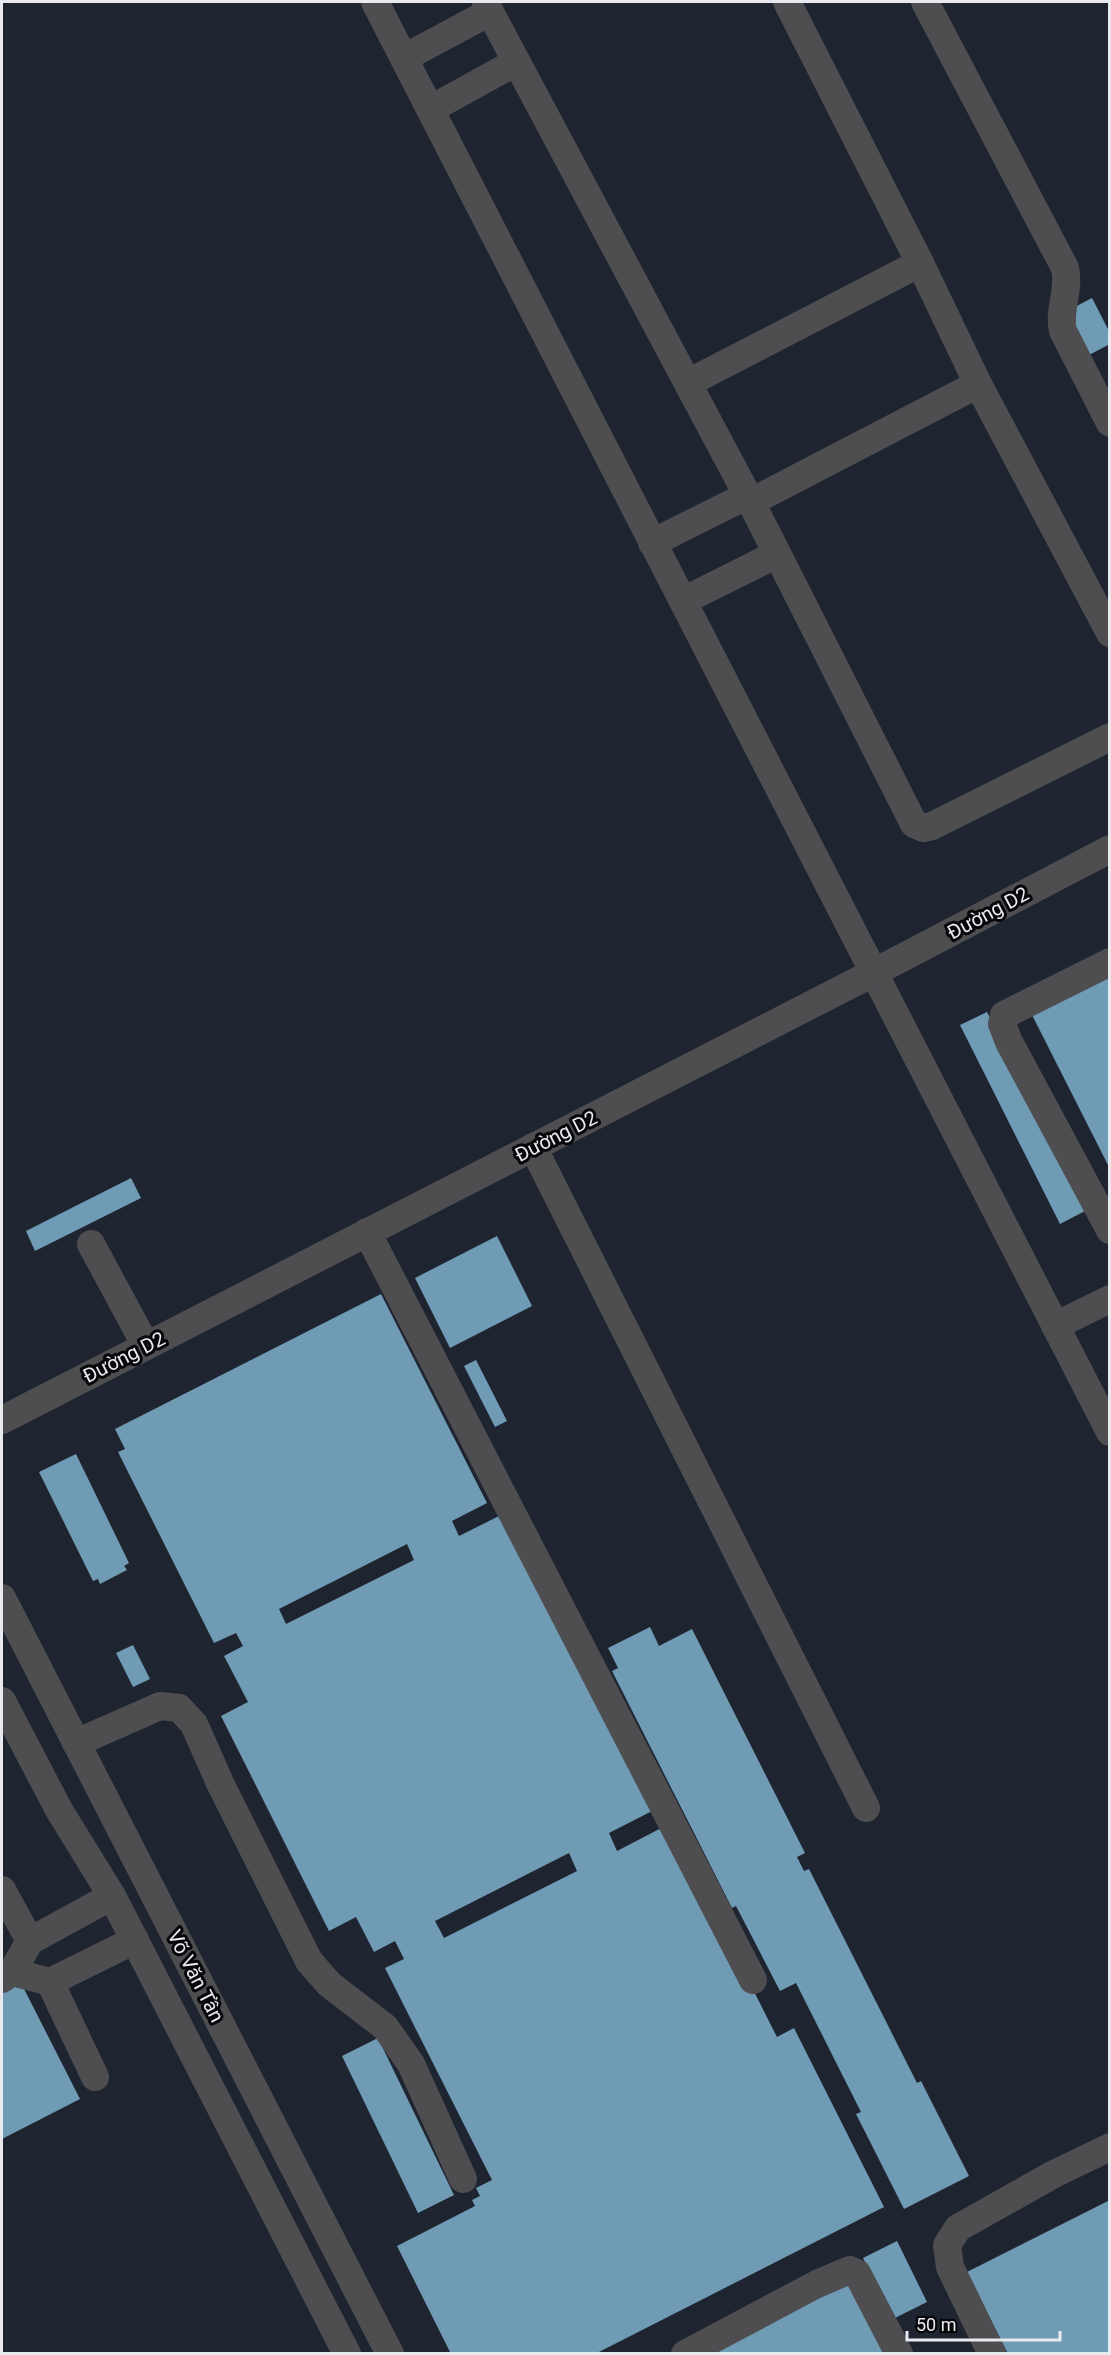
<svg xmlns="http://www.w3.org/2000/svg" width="1111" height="2355" viewBox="0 0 1111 2355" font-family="Roboto,sans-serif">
<rect width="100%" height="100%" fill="#191c22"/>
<rect fill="#1f2530" x="2" y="2" width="1107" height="2351"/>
<g fill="#709bb4" fill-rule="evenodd">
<path d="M1092,298l18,35v11l-21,11 -22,-44z"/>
<path d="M1110,971v198l-80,-158z"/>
<path d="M987,1012l100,198 -27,14 -100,-199z"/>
<path d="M131,1178l10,20 -106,53 -9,-20z"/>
<path d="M497,1236l35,70 -82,42 -35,-70z"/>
<path d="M381,1294l106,209 -35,18 7,15 48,-24 149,297 -47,24 8,18 52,-27 108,213 17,-9 90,179 -289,147h-144l-54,-108 78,-40 -3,-6 8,-4 -4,-8 16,-8 -107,-212 19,-9 -9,-18 -21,11 -18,-35 -27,14 -108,-215 27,-14 -24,-46 19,-10 -7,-13 -22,10 -96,-191 7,-3 -10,-20zM407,1544l7,16 -128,64 -7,-15zM569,1853l8,18 -133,67 -9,-17z"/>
<path d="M476,1360l31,61 -12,6 -31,-61z"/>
<path d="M76,1454l53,109 -5,3 3,4 -27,14 -2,-5 -5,2 -54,-109z"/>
<path d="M650,1627l9,19 33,-17 113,224 -8,4 7,14 5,-2 108,214 4,-2 48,95 -65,33 -48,-95 5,-2 -65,-129 -16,8 -44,-85 -4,2 -120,-237 6,-3 -10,-20z"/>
<path d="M133,1645l17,34 -17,8 -17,-34z"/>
<path d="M19,1979l61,120 -78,40v-151z"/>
<path d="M378,2038l76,157 -36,18 -76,-157z"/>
<path d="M1110,2200v154h-102l-41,-82z"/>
<path d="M897,2241l30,61 -34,17 -30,-61z"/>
<path d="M849,2272l42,82h-188z"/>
</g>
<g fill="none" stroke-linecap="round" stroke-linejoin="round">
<g stroke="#4e4e51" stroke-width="28">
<path d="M375,2l735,1430"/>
<path d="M787,2l133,261 58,121 132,249"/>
<path d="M925,2l140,266c5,22 -7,43 -2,63l47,92"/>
<path d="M490,12l261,490 227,-118"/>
<path d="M404,58l86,-46 -4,-10"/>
<path d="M431,109l85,-47"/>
<path d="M688,383l232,-120"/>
<path d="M751,502l163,322 9,4 9,-2 178,-89"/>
<path d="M652,543l96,-48"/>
<path d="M683,601l94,-47"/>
<path d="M1110,962l-106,53 -2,9 7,18 101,188"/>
<path d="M533,1147l333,661"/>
<path d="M367,1232l386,748"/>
<path d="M91,1244l55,102"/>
<path d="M1055,1326l55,-27"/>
<path d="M2,1420l871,-447 237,-124"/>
<path d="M2,1598l388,756"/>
<path d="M2,1701l57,109 53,86 235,458"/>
<path d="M76,1743l84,-37 19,2 15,16 26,59 89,178 20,23 56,43 26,37 52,115"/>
<path d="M2,1890l28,51"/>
<path d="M12,1972l38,10 85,-42"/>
<path d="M2,1979l10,-7 18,-31 82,-45"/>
<path d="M50,1982l45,95"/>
<path d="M685,2354l132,-70 33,-14 7,3 42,81"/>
<path d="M992,2354l-42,-87 -3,-22 11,-17 96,-54 56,-27"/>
</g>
</g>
<g text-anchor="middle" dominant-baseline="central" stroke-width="6" stroke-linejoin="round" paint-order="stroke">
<g font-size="20" fill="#e8eaef" stroke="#060709">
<text transform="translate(988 913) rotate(-28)">Đường D2</text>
<text transform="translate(556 1136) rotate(-27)">Đường D2</text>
<text transform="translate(124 1357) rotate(-27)">Đường D2</text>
<text transform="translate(196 1976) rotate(63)">Võ Văn Tần</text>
</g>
</g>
<rect width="1111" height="2355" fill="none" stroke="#e8eaef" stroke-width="6"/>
<path d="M907 2331v9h153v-9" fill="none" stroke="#e8eaef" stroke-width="3"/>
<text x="916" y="2331" font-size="18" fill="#e8eaef" stroke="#060709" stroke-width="4.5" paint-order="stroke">50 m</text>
</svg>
